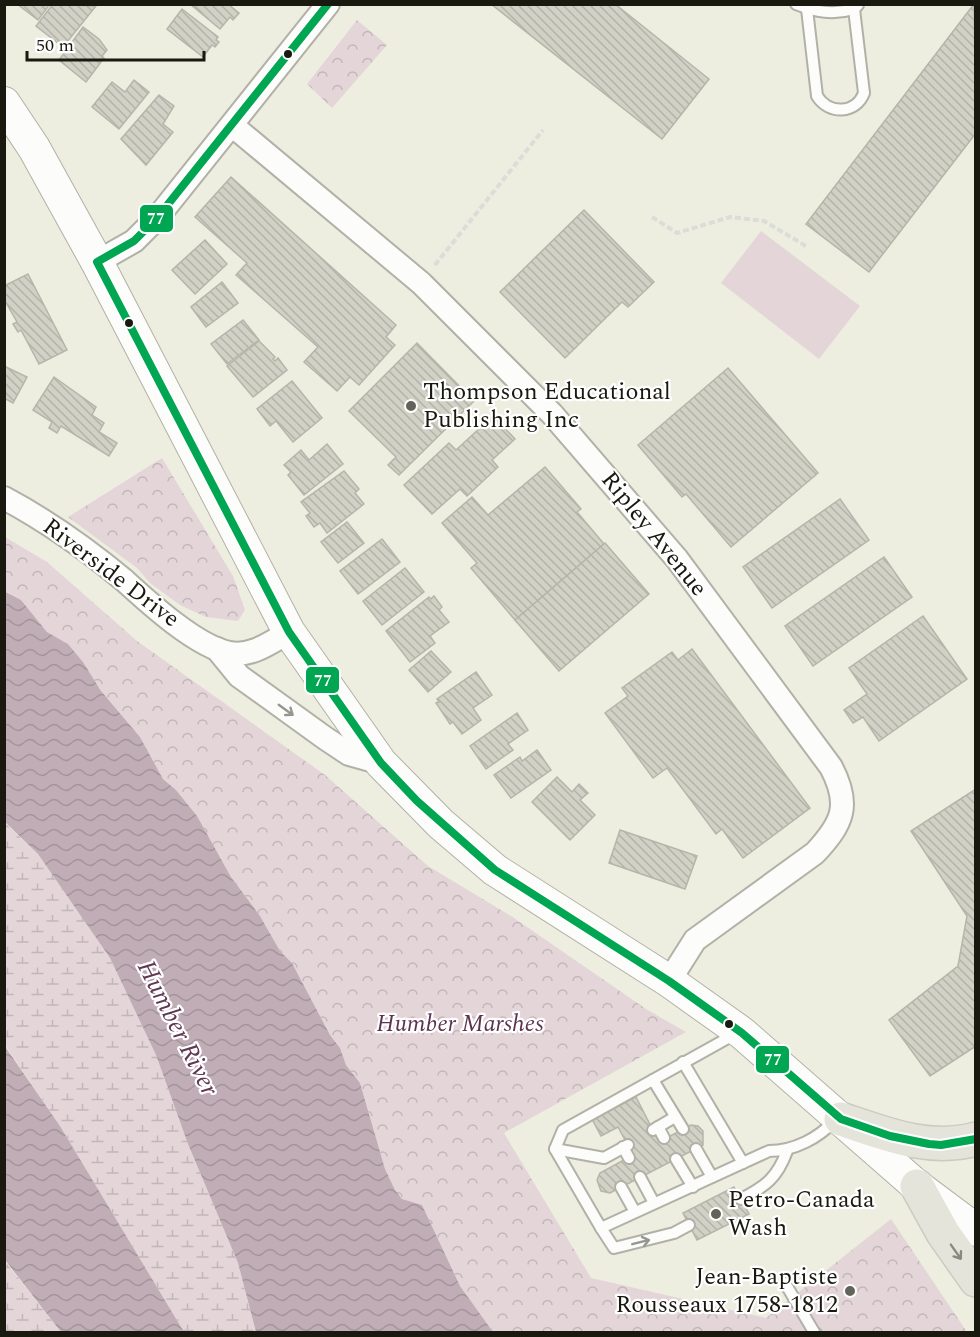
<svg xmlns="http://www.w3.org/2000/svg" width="980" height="1337" viewBox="0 0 980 1337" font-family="Spectral,serif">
<defs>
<pattern id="forest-crowns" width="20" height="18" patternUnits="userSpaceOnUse" patternTransform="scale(1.5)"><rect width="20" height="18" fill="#e4d5d9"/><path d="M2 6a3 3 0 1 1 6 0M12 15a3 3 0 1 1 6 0" fill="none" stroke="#c3b6b9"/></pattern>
<pattern id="wetland-marsh" width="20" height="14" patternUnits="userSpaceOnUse" patternTransform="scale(1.5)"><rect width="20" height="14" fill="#e4d5d9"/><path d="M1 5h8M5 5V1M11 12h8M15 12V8" fill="none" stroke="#c3b6b9"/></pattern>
<pattern id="water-waves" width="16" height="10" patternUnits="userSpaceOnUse" patternTransform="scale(1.5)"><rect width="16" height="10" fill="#c0adb5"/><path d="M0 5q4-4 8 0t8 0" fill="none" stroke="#a4949b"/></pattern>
<pattern id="building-back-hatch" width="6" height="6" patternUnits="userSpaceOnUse" patternTransform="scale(1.5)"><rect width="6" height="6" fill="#d1d1c6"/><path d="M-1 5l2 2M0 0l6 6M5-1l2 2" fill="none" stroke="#b3b3a9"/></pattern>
</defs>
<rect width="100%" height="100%" fill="#edede0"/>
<path fill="#e4d5d9" d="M761,231l99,75 -41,53 -98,-76z"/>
<g fill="url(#forest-crowns)">
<path d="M357,20l30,25 -55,63 -25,-24z"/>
<path d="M162,458l71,118 12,34 -7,11 -32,-4 -26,-12 -30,-22 -13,-15 -69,-51z"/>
<path d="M5,537l42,25 90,79 188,134 103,91 83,50 135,93 40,23 -182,101 87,145 175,40 125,-99 76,113h-474l-33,-46 -38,-81 -20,-6 -7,-9 -10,-21 -25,-86 -14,-18 -6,-17 -10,-13 -38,-72 -12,-12 -20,-35 -29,-39 -34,-61 -21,-26 -13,-11 -23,-42 -39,-46 -18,-29 -15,-18 -21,-12 -26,-32 -16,-9z"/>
</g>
<g fill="url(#wetland-marsh)">
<path d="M4,822l34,32 72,104 46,97 32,89 50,119 18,69h-72l-124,-206 -55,-81z"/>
<path d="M4,1260l57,72h-56z"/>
</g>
<g fill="url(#water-waves)">
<path d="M4,591l17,9 26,32 21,12 15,18 18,29 39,46 23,42 13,11 21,26 34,61 29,39 20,35 12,12 38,72 10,13 6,17 14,18 25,86 10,21 7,9 20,6 38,81 33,46h-237l-18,-69 -50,-119 -32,-89 -46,-97 -72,-104 -33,-32z"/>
<path d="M4,1045l56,81 124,206h-123l-56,-72z"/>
</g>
<g fill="url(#building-back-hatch)" stroke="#b5b5aa" stroke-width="1.5">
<path d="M17,4h33l-12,16z"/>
<path d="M53,4l43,2 -33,41 -27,-21z"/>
<path d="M190,4h38l11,9 -6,7 -3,-3 -10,12z"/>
<path d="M491,4h124l94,75 -47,60z"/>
<path d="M974,4l2,129 -107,139 -63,-48z"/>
<path d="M182,9l36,28 -2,3 3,2 -4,5 -3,-2 -9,12 -36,-28z"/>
<path d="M83,27l16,12 8,11 -5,6 2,2 -18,24 -27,-22z"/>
<path d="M134,80l15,12 -30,37 -27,-22 20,-25 13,10z"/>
<path d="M159,95l15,11 -11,18 10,8 -27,33 -25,-26z"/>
<path d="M231,177l165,148 -10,12 9,8 -36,40 -9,-8 -13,14 -33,-29 14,-15 -82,-72 11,-12 -52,-46z"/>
<path d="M584,210l70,72 -26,25 -6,-5 -57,56 -65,-66z"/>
<path d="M205,240l22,24 -32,30 -23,-24z"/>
<path d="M28,274l39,76 -28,14 -18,-34 -3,2 -5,-8 4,-2 -13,-23v-13z"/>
<path d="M222,282l16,21 -32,24 -15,-20z"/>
<path d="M243,320l16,20 -32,24 -16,-20z"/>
<path d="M259,341l16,16 -2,2 2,2 3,-3 9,12 -34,27 -26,-31z"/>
<path d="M417,343l57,58 -75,74 -11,-10 8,-8 -47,-46z"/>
<path d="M4,366l23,11 -14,26 -9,-5z"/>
<path d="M728,368l90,105 -87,74 -45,-53 -4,3 -44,-52z"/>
<path d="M54,377l42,30 -4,8 12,8 -5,9 18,11 -8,13 -48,-30 -4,7 -8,-5 3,-6 -19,-12z"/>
<path d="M292,381l30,37 -29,24 -17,-21 -6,5 -13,-17z"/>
<path d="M493,416l22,23 -23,21 6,7 -31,29 -7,-7 -28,25 -28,-29 45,-42 7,7z"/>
<path d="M327,444l16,20 -39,31 -16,-20 3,-3 -7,-7 17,-15 8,10z"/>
<path d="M545,467l36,42 -4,3 27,32 -89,76 -44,-52 6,-5 -35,-40 30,-26 16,18z"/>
<path d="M344,471l15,18 -4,4 9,11 -37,29 -7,-10 -6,4 -8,-11 4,-3 -9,-11z"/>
<path d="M840,499l29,41 -97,68 -29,-41z"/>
<path d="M347,522l17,21 -26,20 -17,-21z"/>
<path d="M382,539l18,23 -42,32 -18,-23z"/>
<path d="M605,543l44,51 -90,77 -44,-51z"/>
<path d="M884,557l28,40 -99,69 -28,-40z"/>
<path d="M405,568l19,24 -42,33 -19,-24z"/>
<path d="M434,596l8,11 -3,3 10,12 -19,14 5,7 -25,19 -24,-31 43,-34 2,2z"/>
<path d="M923,616l44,63 -88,62 -16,-24 -10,6 -9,-13 23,-16 -18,-26z"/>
<path d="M692,649l118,159 -67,50 -21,-29 -6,5 -49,-66 -14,10 -48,-65 23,-17 -6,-8 50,-36 6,8z"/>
<path d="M431,651l20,21 -23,20 -19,-22z"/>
<path d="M476,672l16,23 -19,13 8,12 -19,14 -9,-12 -3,2 -14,-21 3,-1 -2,-3z"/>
<path d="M517,713l11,17 -20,14 5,6 -27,19 -16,-23z"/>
<path d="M537,750l14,20 -40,28 -17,-23 26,-18 2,4z"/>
<path d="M557,777l15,15 7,-8 9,9 -8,7 15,15 -25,25 -38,-38z"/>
<path d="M976,789v257l-46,30 -41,-56 69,-54 9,-50 -56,-85z"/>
<path d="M620,830l77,26 -12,33 -76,-26z"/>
<path d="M636,1097l23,45 32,-17 7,1 5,5v14l-93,48 -9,-2 -4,-11 3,-7 33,-18 -15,-28 -17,9 -9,-17z"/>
<path d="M734,1187l15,27 -52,26 -14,-27z"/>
</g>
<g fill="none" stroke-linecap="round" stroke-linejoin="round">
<g stroke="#b1b1a7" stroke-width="14">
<g id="lane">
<path d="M796,4c20,8 37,11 58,5l4,-4"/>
<path d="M807,9l10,87c12,19 39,18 47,-3l-10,-84"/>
<path d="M737,1033l-174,97 -8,19 46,79 168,-77c25,0 50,-13 66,-31"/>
<path d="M683,1062l60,101"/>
<path d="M653,1080l30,49"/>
<path d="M658,1127l6,11"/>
<path d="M653,1130l22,-13"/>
<path d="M623,1147l6,11"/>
<path d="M555,1149l49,9 24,-13"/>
<path d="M696,1149l16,28"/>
<path d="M676,1159l17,28"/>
<path d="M640,1177l14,26"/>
<path d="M621,1187l14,25"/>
<path d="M741,1199c25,-13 36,-21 46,-48"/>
<path d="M601,1228l13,20 60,-15 15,-8"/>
<path d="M785,1283l29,49"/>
</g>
</g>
<g stroke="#b1b1a7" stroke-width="26">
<g id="street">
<path d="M233,126l188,157 131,131 125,145 154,208c20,38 12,56 -16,86l-120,87 -26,41"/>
<path d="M97,262l37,-21 23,-23 171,-214"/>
<path d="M4,498c43,23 84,52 121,83 24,22 72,66 105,72 22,4 41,-11 59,-21"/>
<path d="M217,649l22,27 86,62 24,16 32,9"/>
</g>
</g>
<g stroke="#b1b1a7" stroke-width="34">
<path id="secondary" d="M4,103l30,45 63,114 192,370 92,131 60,61 54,46 174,111 73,52 175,153 59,44"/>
</g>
<g stroke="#cbcbc4" stroke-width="36">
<g id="primary">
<path d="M841,1119c44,15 88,33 135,20"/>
<path d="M917,1186l26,47 33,47"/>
</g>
</g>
<g stroke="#dcdcd8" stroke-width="4" stroke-dasharray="6 3" stroke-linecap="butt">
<path d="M652,217l25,16 53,-16 34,4 42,25"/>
<path d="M435,265l108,-135"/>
<path d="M819,1307l31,-16"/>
</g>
<use href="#lane" stroke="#fcfcfa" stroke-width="10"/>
<use href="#street" stroke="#fcfcfa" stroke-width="22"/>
<use href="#secondary" stroke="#fcfcfa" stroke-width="32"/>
<use href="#primary" stroke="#e4e4db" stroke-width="33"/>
<g stroke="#fff" stroke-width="12">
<path id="bus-1" d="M328,4l-171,214 -23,23 -37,21 192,370 92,131 36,38 78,69 174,111 73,52 99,86 49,17 39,8 12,1 35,-6"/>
</g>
<use href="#bus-1" stroke="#00a651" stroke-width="8"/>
</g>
<defs><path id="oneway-shaft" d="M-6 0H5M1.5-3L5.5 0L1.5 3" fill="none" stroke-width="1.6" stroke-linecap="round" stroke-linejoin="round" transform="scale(1.5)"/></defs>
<g stroke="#969691">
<use href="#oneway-shaft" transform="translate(286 710) rotate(36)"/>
<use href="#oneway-shaft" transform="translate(641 1242) rotate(-14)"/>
</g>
<use stroke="#898980" href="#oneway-shaft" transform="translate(956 1252) rotate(55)"/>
<g fill="#191910" stroke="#fff" stroke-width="2">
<circle cx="288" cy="54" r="5"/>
<circle cx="129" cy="323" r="5"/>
<circle cx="729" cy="1024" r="5"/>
</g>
<g fill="#636359" stroke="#fff" stroke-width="2">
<circle cx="411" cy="406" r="6"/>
<circle cx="716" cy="1214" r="6"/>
<circle cx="850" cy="1291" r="6"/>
</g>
<g text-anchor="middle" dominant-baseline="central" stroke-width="4.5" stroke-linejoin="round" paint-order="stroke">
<g font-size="24" fill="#191910" stroke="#fff" text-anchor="start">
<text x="423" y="392">Thompson Educational<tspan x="423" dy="28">Publishing Inc</tspan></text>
<text x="728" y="1200">Petro-Canada<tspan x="728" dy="28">Wash</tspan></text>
<text x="838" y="1277" text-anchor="end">Jean-Baptiste<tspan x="838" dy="28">Rousseaux 1758-1812</tspan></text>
</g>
<g font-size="24" fill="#191910" stroke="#fff">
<text transform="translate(654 534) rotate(51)">Ripley Avenue</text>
<text transform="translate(111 573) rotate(37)">Riverside Drive</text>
</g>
<g font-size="24" font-style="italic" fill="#5c344f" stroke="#fff">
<text x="460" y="1024">Humber Marshes</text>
</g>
<g font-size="26" font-style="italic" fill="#603854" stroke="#fff">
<text transform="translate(178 1028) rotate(63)">Humber River</text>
</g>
</g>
<g stroke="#fff" stroke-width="2">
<rect x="139" y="204" width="35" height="29" rx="6" fill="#00a651"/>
<rect x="305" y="666" width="35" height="28" rx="6" fill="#00a651"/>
<rect x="755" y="1045" width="35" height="29" rx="6" fill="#00a651"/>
</g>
<g font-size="16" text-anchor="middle" font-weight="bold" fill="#fff">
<text x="156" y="224">77</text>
<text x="323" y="686">77</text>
<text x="773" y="1065">77</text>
</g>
<rect width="980" height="1337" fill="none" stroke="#191910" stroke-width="12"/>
<path d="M27 51v9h177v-9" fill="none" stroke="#191910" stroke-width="3"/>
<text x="36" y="51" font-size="18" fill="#191910" stroke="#ffffff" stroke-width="4.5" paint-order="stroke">50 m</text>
</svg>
